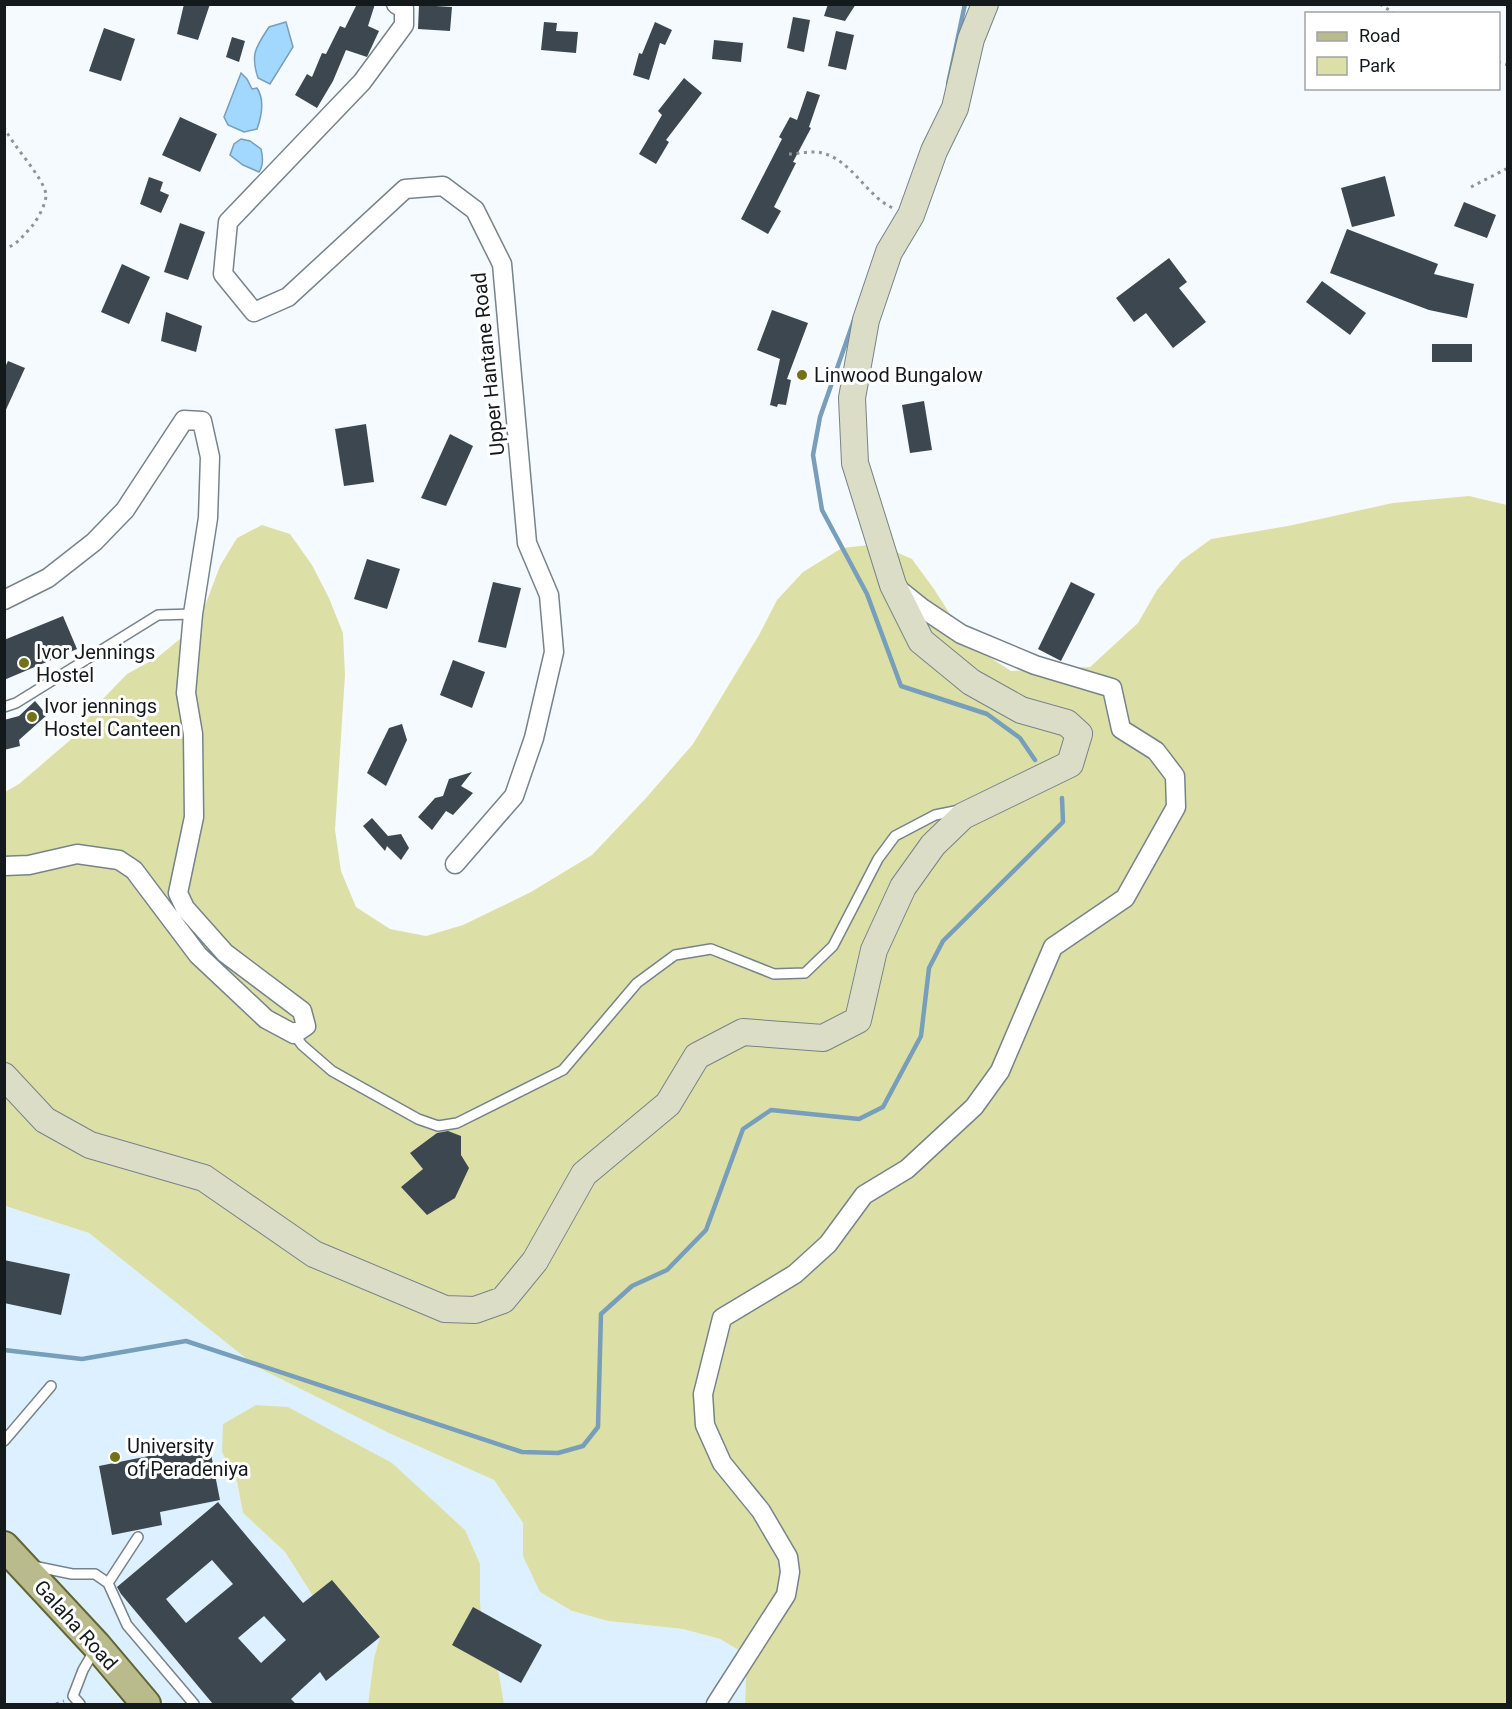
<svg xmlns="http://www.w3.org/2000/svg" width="1512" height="1709" viewBox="0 0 1512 1709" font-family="Roboto,sans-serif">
<rect width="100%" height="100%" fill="#f5fafe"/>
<path fill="#ddf0ff" d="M4,1206l85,27 58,45 277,170 70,32 29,43v33l49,55 36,10 75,8 37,10 27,16 -2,49h-241l-5,-30 -15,-34 -4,-38v-38l-258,-112 15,30 6,31 42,39 28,43 40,11 6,5 21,26 -6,21 -6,46h-363z"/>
<g fill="#dde0a6">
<path d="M1469,496l38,9v1199h-762l2,-49 -27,-16 -37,-10 -75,-8 -36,-10 -32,-19 -17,-36v-33l-29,-43 -105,-47 -132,-66 -168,-134 -84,-27v-414l14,-8 57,-49 22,-31 29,-30 31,-17 28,-23 20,-31 14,-37 17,-28 25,-13 28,9 22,31 17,33 14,35 2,42 -10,155 6,41 15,36 34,22 36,7 37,-11 68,-33 61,-37 54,-57 47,-54 66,-109 18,-35 26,-28 39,-24 36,-4 34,15 22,30 21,33 25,29 31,20 79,-4 48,-44 19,-33 24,-29 30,-22 77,-13 105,-23z"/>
<path d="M256,1405l32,2 104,56 73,67 15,34v38l4,38 15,34 5,30h-136l6,-46 6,-21 -21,-26 -6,-5 -40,-10 -28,-44 -42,-39 -6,-31 -15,-30 1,-28z"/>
</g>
<g fill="#a2d7fe" stroke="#779eba" stroke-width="1.5">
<path d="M286,22l7,25 -23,37 -12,-6c-8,-24 -2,-31 11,-51z"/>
<path d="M241,73l6,6 5,10 5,-1c8,12 5,27 0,41l-13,3 -16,-7 -4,-8z"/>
<path d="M241,139l9,2 11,8c2,8 3,16 -2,23l-16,-7 -13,-10 4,-11z"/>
</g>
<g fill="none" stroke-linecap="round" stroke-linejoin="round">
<g stroke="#779eba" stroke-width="4.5">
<path d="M948,84l17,-80"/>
<path d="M855,317l-35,100 -7,38 9,55 45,84 34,92 86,28 33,24 15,22"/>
<path d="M4,1350l78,9 104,-18 336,111 36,1 25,-7 15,-19 3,-113 31,-28 35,-16 39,-40 37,-101 28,-19 88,9 24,-12 38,-71 8,-68 14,-27 120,-119 -1,-24"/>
</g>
</g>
<g fill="#3d474f" fill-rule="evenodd">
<path d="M184,4h26l-12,36 -21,-6z"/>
<path d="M357,4h18l-7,22 11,5 -12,26 -21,-7 -13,31 -16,27 -22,-13 12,-21 5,3 10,-24 4,1 14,-28 5,2z"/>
<path d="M828,4h28l-11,17 -21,-5z"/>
<path d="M419,5l33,2 -2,24 -32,-2z"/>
<path d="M793,17l17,3 -6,32 -17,-4z"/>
<path d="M544,22l13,1 -1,8 22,1 -2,21 -35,-3z"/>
<path d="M655,22l17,8 -7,15 -5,-2 -11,37 -16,-5 6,-22 3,1z"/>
<path d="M104,28l31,11 -14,42 -32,-10z"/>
<path d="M836,31l18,4 -8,35 -18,-4z"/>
<path d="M232,37l13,4 -6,21 -13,-5z"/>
<path d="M714,40l29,3 -2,19 -29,-3z"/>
<path d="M684,78l18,15 -36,47 3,2 -13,22 -17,-10 23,-39 -4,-4z"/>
<path d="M807,91l13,4 -11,32 2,1 -18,34 3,1 -22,44 7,4 -13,23 -27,-15 41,-80 -3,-2 11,-20 7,3z"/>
<path d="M180,117l37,17 -17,38 -38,-17z"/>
<path d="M1385,176l10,40 -43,11 -11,-39z"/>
<path d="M149,177l14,5 -3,9 9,4 -8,18 -21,-9z"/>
<path d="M1464,202l32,13 -9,23 -33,-12z"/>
<path d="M180,223l25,9 -17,48 -24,-8z"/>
<path d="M1347,229l91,35 -4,10 40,10 -7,34 -38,-8 -99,-37z"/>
<path d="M1169,258l18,24 -8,6 27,34 -33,26 -27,-35 -12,9 -18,-24z"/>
<path d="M122,264l28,13 -21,47 -28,-12z"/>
<path d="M1322,281l44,32 -16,22 -44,-33z"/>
<path d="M772,310l36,13 -21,56 4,1 -5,25 -8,-1 -1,3 -7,-2 10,-46 -23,-9z"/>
<path d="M166,312l36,14 -6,26 -35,-11z"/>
<rect x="1432" y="344" width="40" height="18"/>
<path d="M8,361l17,7 -21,46v-45z"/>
<path d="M924,401l8,49 -22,3 -8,-48z"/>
<path d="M366,424l8,58 -30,4 -9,-57z"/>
<path d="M450,434l23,12 -27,60 -25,-8z"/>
<path d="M367,559l33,10 -13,40 -33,-10z"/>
<path d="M493,582l28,6 -15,60 -28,-6z"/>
<path d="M1071,582l24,12 -34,67 -23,-12z"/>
<path d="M63,616l14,33 -73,31v-40z"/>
<path d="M453,660l32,12 -13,36 -32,-13z"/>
<path d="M35,701l12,14 -28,25 1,6 -16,4v-30l15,-4z"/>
<path d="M402,724l5,16 -21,46 -19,-13 22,-45z"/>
<path d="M472,772l-11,14 12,7 -20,22 -7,-4 -14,19 -14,-13 17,-19 8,-2 6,-17z"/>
<path d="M372,818l16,18 13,-2 8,14 -8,12 -14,-14 -2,5 -22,-25z"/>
<path d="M448,1131l13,5v19l8,13 -14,30 -28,17 -26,-28 22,-18 -13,-16 27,-20z"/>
<path d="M4,1260l66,14 -9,41 -57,-12z"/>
<path d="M209,1444l11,56 -60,12 2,13 -50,10 -13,-69z"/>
<path d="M218,1502l85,101 29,-23 48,57 -54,44 -6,-9 -29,27 5,5h-83l-92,-110 -4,-7zM212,1560l21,24 -47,39 -20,-24zM264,1616l22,24 -25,23 -23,-25z"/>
<path d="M473,1607l69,38 -21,38 -69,-38z"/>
</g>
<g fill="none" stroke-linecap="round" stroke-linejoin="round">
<g stroke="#77838b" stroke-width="12">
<g id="lane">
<path d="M4,707l12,-4 142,-88 35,-1"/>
<path d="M294,1034l8,11 30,26 86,48 20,7 19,-3 106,-53 74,-87 38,-28 36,-6 63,25 31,-1 28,-27 45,-87 17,-23 40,-21 25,-5"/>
<path d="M4,1441l47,-55"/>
<path d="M33,1566l39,8h23l13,9 19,42 67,79"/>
<path d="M108,1583l30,-46"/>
<path d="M80,1704l-7,-8 10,-26 11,-19"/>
</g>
</g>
<g stroke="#77838b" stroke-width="21">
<g id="street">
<path d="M396,4l8,5v16l-42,57 -134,140 -5,52 31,38 34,-15 117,-108 38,-3 32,24 27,54 25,279 22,52 5,57 -20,86 -20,58 -59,68"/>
<path d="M4,600l44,-22 46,-36 31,-32 59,-90 18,1 8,36 -2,61 -15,96 -7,79 7,41 1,83 -16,76 7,15 40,45 77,58 4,15 -12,8 -28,-15 -68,-64 -64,-85 -15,-10 -42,-6 -48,11 -25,1"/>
<path d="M716,1704l70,-109 4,-23 -2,-15 -27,-46 -39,-48 -17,-38 -2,-31 19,-76 73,-44 33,-30 36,-49 43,-26 67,-62 26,-36 53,-124 72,-49 51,-91 -1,-31 -19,-25 -35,-22 -9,-41 -77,-23 -74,-31 -39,-26 -25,-20"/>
</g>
</g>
<g stroke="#77838b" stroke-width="28">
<path id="secondary" d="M4,1076l41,44 45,25 114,33 110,76 131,55 30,1 28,-10 32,-39 49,-87 84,-70 29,-48 46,-24 80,6 35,-18 16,-70 29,-63 30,-42 30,-29 107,-52 9,-30 -12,-11 -46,-13 -50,-28 -50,-41 -28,-56 -38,-122 -3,-65 14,-78 23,-68 22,-37 23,-64 21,-43 16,-69 14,-35"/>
</g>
<g stroke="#626534" stroke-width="32">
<path id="primary" d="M4,1546l93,100 49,58"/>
</g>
<g stroke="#8f9497" stroke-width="3" stroke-dasharray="3 4.5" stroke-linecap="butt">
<path d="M1380,4l15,10"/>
<path d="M1498,62l10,3"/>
<path d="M4,127c8,18 41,52 42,68 0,9 -8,23 -13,30 -9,10 -16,20 -29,24"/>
<path d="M789,154c10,0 23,-4 33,-1 30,7 44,43 71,55"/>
<path d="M1471,187l37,-19"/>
<path d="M56,1704l8,-3"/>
</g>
<use href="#lane" stroke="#fff" stroke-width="9"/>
<use href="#street" stroke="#fff" stroke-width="18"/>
<use href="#secondary" stroke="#dcddc6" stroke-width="26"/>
<use href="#primary" stroke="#babb8d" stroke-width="28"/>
</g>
<g fill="#727318" stroke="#fff" stroke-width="2">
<circle cx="802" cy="375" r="6"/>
<circle cx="24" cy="663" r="6"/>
<circle cx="32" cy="717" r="6"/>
<circle cx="115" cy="1457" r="6"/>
</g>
<g text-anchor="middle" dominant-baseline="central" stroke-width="6" stroke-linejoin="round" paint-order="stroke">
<g font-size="20" fill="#14191c" stroke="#fff">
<text transform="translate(488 364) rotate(-96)">Upper Hantane Road</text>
<text transform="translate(76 1625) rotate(48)">Galaha Road</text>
</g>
<g font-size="20" fill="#14191c" stroke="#fff" text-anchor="start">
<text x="814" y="375">Linwood Bungalow</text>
<text x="36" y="652">Ivor Jennings<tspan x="36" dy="23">Hostel</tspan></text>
<text x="44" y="706">Ivor jennings<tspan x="44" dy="23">Hostel Canteen</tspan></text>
<text x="127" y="1446">University<tspan x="127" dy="23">of Peradeniya</tspan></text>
</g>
</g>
<rect width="1512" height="1709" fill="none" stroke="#14191c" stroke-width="12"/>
<rect x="1305" y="12" width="195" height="78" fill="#ffffff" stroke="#a1a3a4" stroke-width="1.5"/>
<rect x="1317" y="32" width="30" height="9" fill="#babb8d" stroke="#a1a3a4" stroke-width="1.5"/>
<text x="1359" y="42" font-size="18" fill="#14191c">Road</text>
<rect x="1317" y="57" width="30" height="18" fill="#dde0a6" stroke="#a1a3a4" stroke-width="1.5"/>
<text x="1359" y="72" font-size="18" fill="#14191c">Park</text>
</svg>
